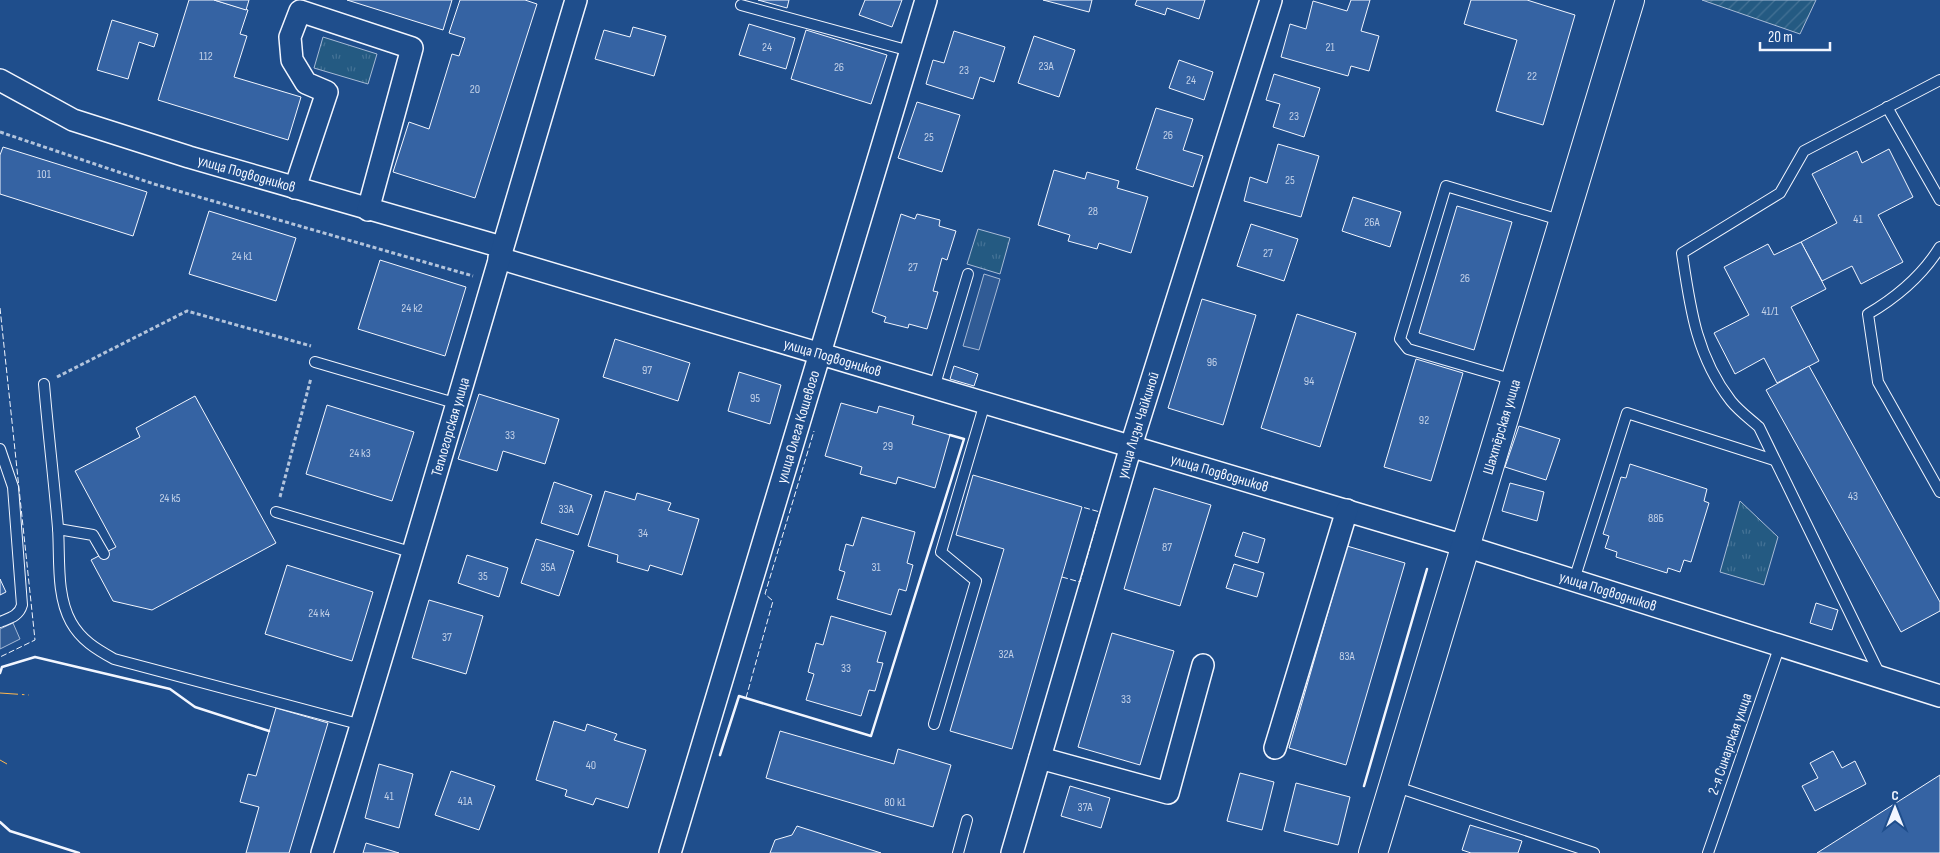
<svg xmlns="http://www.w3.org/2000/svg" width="1940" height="853" viewBox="0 0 1940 853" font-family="'Sofia Sans Condensed',sans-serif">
<defs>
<pattern id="park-tufts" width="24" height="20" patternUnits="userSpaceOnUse" patternTransform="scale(1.25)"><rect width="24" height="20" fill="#245a82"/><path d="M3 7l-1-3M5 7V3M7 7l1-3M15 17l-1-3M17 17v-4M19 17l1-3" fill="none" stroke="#447295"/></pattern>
<pattern id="garden-furrows" width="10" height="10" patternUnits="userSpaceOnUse" patternTransform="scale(1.25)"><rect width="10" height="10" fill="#245a82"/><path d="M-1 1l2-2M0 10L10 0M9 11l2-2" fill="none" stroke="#447295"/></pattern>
</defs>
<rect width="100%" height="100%" fill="#1f4e8c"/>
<g fill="url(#park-tufts)" stroke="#a8bbd7">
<path d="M323,37l54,17 -9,30 -54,-16z"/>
<path d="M978,229l32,9 -10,36 -33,-10z"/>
<path d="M1740,501l38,36 -14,48 -44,-13z"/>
</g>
<path fill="url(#garden-furrows)" stroke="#a8bbd7" d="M1702,0h114l-16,34z"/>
<g fill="#305b95" stroke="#a8bbd7">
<path d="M984,274l16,5 -21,71 -16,-4z"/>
<path d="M13,623l7,16 -20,10v-20z"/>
</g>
<g fill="#3563a3" stroke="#f2f6ff">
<path d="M189,0h25l34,10 -8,24 7,2 -13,41 67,20 -13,43 -130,-40z"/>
<path d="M214,0h35l-3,10z"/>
<path d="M347,0h105l-9,30z"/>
<path d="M460,0h65l12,4 -62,194 -82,-26 16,-50 20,7 23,-75 7,2 6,-18 -16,-5z"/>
<path d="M758,0h31l-2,8z"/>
<path d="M865,0h37l-10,27 -33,-12z"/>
<path d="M1043,0h49l-3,12z"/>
<path d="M1137,0h68l-6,19 -32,-11 -2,7 -30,-10z"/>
<path d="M1351,0h19l-9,31 18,5 -10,35 -18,-5 -3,10 -67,-19 9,-33 16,5 7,-28 34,10z"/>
<path d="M1471,0h56l48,15 -32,110 -47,-14 21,-71 -53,-16z"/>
<path d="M112,20l46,14 -4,13 -15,-5 -11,37 -31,-9z"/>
<path d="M749,24l46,14 -9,31 -47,-14z"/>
<path d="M633,27l33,9 -12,40 -59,-17 9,-29 26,7z"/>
<path d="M806,30l81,25 -16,49 -80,-25z"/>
<path d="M954,31l51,16 -11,35 -14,-5 -7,22 -47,-15 7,-24 11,3z"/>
<path d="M1034,36l41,14 -16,47 -41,-14z"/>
<path d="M1179,60l34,12 -9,28 -35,-12z"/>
<path d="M1274,74l46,14 -16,49 -31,-10 7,-23 -14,-4z"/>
<path d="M917,102l43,13 -18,57 -44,-14z"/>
<path d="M1156,108l37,11 -10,31 20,6 -10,31 -57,-18z"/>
<path d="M1278,144l41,12 -18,61 -57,-16 6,-24 17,6z"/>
<path d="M3,147l144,45 -14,44 -133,-42v-39z"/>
<path d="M1889,149l24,48 -35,18 25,47 -42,22 -9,-18 -30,15 -21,-39 36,-19 -25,-49 45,-23 5,12z"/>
<path d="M1054,170l31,9 2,-7 32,9 -2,7 31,9 -17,56 -32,-10 -2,6 -29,-8 2,-6 -32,-10z"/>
<path d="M1353,197l48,15 -11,35 -48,-16z"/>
<path d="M1457,206l55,16 -38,128 -55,-17z"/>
<path d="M209,211l87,27 -20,63 -87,-27z"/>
<path d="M901,214l14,5 2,-5 23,6 -1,6 17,5 -9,29 -5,-2 -9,33 5,1 -11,37 -18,-5 -1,4 -24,-6 2,-5 -14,-5z"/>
<path d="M1251,224l47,15 -14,42 -47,-15z"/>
<path d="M1801,242l25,47 -35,18 28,54 -42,22 -13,-25 -29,16 -21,-41 35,-18 -25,-48 44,-23 6,11z"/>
<path d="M380,260l86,27 -21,69 -87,-27z"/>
<path d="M1202,299l54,16 -33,110 -55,-17z"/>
<path d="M1297,314l59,19 -36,114 -59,-19z"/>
<path d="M615,339l75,24 -12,38 -75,-24z"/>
<path d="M1416,359l47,14 -32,108 -47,-14z"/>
<path d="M954,366l24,8 -4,12 -24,-7z"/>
<path d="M1809,366l131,236v9l-39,21 -135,-242z"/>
<path d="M739,372l42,13 -11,39 -42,-13z"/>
<path d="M479,394l80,25 -14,45 -42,-13 -6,20 -39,-12z"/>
<path d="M195,396l81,147 -124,67 -39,-9 -22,-41 25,-13 -41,-76 65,-34 -4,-9z"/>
<path d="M841,403l36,10 2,-7 35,10 -2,8 38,11 -15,53 -37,-11 -2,7 -36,-10 2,-7 -37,-11z"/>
<path d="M327,405l87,27 -22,69 -86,-27z"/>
<path d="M1519,426l41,13 -14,41 -41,-13z"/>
<path d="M1630,464l77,25 -3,12 5,2 -18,59 -7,-2 -4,12 -12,-4 -1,5 -51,-16 1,-5 -12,-4 4,-12 -6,-2 18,-57 5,1z"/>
<path d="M973,475l109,32 -70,242 -62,-18 54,-182 -48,-14z"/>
<path d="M554,482l38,13 -14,40 -37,-12z"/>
<path d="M1510,483l34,9 -7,29 -35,-10z"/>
<path d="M1154,488l57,17 -31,101 -56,-17z"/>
<path d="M605,491l30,9 2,-7 34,10 -3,7 31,9 -17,56 -32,-10 -2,6 -31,-9 1,-7 -30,-9z"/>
<path d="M862,517l53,15 -8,31 6,2 -7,26 -7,-2 -8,26 -54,-16 8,-27 -6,-2 7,-26 7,2z"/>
<path d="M1243,532l22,7 -7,24 -23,-7z"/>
<path d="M536,539l38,12 -15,45 -38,-13z"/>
<path d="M1347,546l58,17 -59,202 -57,-17z"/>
<path d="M467,555l41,13 -9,29 -41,-14z"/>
<path d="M1234,564l30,9 -7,24 -31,-9z"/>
<path d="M287,565l86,27 -21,69 -87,-27z"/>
<path d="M0,579l6,13 -6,3z"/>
<path d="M429,600l54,16 -17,58 -54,-16z"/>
<path d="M1816,603l22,7 -6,20 -22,-7z"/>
<path d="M831,616l55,16 -9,30 6,1 -8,28 -6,-1 -8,26 -55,-16 8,-26 -6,-2 8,-29 7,2z"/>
<path d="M1112,633l62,18 -34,114 -62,-18z"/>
<path d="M276,708l52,15 -39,130h-43l13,-46 -19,-5 8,-28 8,2z"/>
<path d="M554,721l31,10 2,-7 30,10 -3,6 32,10 -18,58 -32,-10 -3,7 -28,-9 2,-6 -31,-10z"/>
<path d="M780,731l114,33 4,-15 53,16 -18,62 -167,-49z"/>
<path d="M1833,751l9,17 13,-7 11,23 -51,27 -13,-25 16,-8 -8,-15z"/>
<path d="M379,764l34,10 -14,54 -34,-10z"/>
<path d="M451,771l44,15 -16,44 -44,-15z"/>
<path d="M1240,773l34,9 -12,48 -35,-9z"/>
<path d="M1940,775v78h-123z"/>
<path d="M1296,783l54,14 -12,48 -54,-14z"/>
<path d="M1070,786l40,12 -9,30 -40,-12z"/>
<path d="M1470,825l52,16 -4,12h-47l-9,-3z"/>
<path d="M797,826l84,27h-111l5,-13 17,-5z"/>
<path d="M366,843l33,10h-36z"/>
</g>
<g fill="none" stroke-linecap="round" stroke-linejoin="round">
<g stroke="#f2f6ff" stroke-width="12">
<g id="service">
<path d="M741,5l169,46"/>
<path d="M1887,107l53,93"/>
<path d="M1940,247c-18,29 -43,50 -72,67l10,68 62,110"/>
<path d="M315,362l143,42"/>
<path d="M1514,380l-106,-31 -8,-10 46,-153 117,35"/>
<path d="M44,384c4,48 10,96 14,144 2,30 -2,67 13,94 10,18 25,27 43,37l248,66"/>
<path d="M934,388l34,-114"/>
<path d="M0,449l13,38 9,118c-3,11 -12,13 -22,17"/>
<path d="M276,512l138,41"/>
<path d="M58,529l35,6 11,19"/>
<path d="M1574,580l53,-167 147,47"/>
<path d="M1881,677l-122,-250c-9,-8 -20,-16 -28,-26 -35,-45 -41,-94 -49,-148l98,-60 24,-42 136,-71"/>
<path d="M934,724l42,-143 -35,-29 44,-149"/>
<path d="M1394,786l200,67"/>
<path d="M958,853l9,-33"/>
<path d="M1708,853l72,-208"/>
</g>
</g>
<g stroke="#f2f6ff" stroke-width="24">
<g id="minor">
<path id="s1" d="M0,80l73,40 116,37 313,90"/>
<path d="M295,188l32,-96 -21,-9 -14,-23 -2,-23 10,-26 112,37 -44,162"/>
<path id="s2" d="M499,258l966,288 475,150"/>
<path d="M1275,748l72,-238"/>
<path d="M1040,758l128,35 35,-128"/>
<path id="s3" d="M322,853c88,-283 169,-569 254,-853"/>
<path id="s4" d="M670,853l256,-853"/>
<path id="s5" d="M1012,853l119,-407 140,-446"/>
</g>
</g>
<g stroke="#f2f6ff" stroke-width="30">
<g id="secondary">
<path id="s6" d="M1373,853l257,-853"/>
</g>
</g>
<g stroke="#b3c4dc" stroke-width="3" stroke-dasharray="4 2.5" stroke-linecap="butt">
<path d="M0,132l154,52 319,92"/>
<path d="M57,377l130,-66 124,35"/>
<path d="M280,497l31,-119"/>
</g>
<use href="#service" stroke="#1f4e8c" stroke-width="10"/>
<use href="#minor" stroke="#1f4e8c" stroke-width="21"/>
<use href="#secondary" stroke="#1f4e8c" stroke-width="28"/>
<g stroke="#f2f6ff" stroke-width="1" stroke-dasharray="6 2.5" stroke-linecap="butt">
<path d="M0,308l35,332 -35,17"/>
<path d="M1062,577l18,5 20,-70 -18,-5"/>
<path d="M746,698l27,-97 -8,-7 49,-163"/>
</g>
<g stroke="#f2f6ff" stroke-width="2.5">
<path d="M0,673l2,-6 33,-10 135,32 25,18 74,24"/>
<path d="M720,755l19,-59 132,40 93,-297 -14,-4"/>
<path d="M1364,786l63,-217"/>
<path d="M0,822l10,9 69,22"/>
</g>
<g stroke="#ffb74d" stroke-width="1" stroke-dasharray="18 4 2.5 4" stroke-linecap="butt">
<path d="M0,693l29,2"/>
<path d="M0,760l7,4"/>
</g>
</g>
<g text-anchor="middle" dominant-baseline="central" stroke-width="4" stroke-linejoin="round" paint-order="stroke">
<g font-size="12" fill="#c3d1e8">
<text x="767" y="47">24</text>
<text x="1330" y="47">21</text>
<text x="206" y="56">112</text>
<text x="1046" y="66">23А</text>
<text x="839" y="67">26</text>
<text x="964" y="70">23</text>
<text x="1532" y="76">22</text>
<text x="1191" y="80">24</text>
<text x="475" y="89">20</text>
<text x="1294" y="116">23</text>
<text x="1168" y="135">26</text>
<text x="929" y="137">25</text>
<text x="44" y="174">101</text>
<text x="1290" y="180">25</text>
<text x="1093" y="211">28</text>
<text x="1858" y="219">41</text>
<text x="1372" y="222">26А</text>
<text x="1268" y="253">27</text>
<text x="242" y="256">24 к1</text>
<text x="913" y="267">27</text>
<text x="1465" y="278">26</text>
<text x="412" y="308">24 к2</text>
<text x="1770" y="311">41/1</text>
<text x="1212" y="362">96</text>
<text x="647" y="370">97</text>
<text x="1309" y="381">94</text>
<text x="755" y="398">95</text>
<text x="1424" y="420">92</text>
<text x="510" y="435">33</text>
<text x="888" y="446">29</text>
<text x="360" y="453">24 к3</text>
<text x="1853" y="496">43</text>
<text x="170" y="498">24 к5</text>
<text x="566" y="509">33А</text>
<text x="1656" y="518">88Б</text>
<text x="643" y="533">34</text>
<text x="1167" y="547">87</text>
<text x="548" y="567">35А</text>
<text x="876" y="567">31</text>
<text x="483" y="576">35</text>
<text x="319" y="613">24 к4</text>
<text x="447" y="637">37</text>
<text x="1006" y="654">32А</text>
<text x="1347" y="656">83А</text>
<text x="846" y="668">33</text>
<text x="1126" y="699">33</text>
<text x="591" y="765">40</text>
<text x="389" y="796">41</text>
<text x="465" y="801">41А</text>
<text x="895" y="802">80 к1</text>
<text x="1085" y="807">37А</text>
</g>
<g font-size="15" fill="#f2f6ff" stroke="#1f4e8c">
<text stroke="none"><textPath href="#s1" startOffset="265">улица Подводников</textPath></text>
<text stroke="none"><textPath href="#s2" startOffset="348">улица Подводников</textPath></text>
<text stroke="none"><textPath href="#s5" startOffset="446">улица Лизы Чайкиной</textPath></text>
<text stroke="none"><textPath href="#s4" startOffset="445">улица Олега Кошевого</textPath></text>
<text stroke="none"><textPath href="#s6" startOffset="445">Шахтёрская улица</textPath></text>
<text stroke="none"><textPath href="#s3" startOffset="445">Теплогорская улица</textPath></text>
<text stroke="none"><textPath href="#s2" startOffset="752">улица Подводников</textPath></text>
<text stroke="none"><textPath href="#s2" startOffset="1158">улица Подводников</textPath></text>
<text transform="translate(1730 744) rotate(-71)">2-я Синарская улица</text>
</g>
</g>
<g transform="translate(1895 808)" stroke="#1f4e8c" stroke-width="4" paint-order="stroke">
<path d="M0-4L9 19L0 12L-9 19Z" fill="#f2f6ff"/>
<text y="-8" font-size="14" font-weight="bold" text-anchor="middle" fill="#f2f6ff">С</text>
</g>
<path d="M1760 42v8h70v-8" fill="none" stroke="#f2f6ff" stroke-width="2.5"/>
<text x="1768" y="42" font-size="15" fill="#f2f6ff" stroke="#1f4e8c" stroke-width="4" paint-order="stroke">20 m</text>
</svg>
